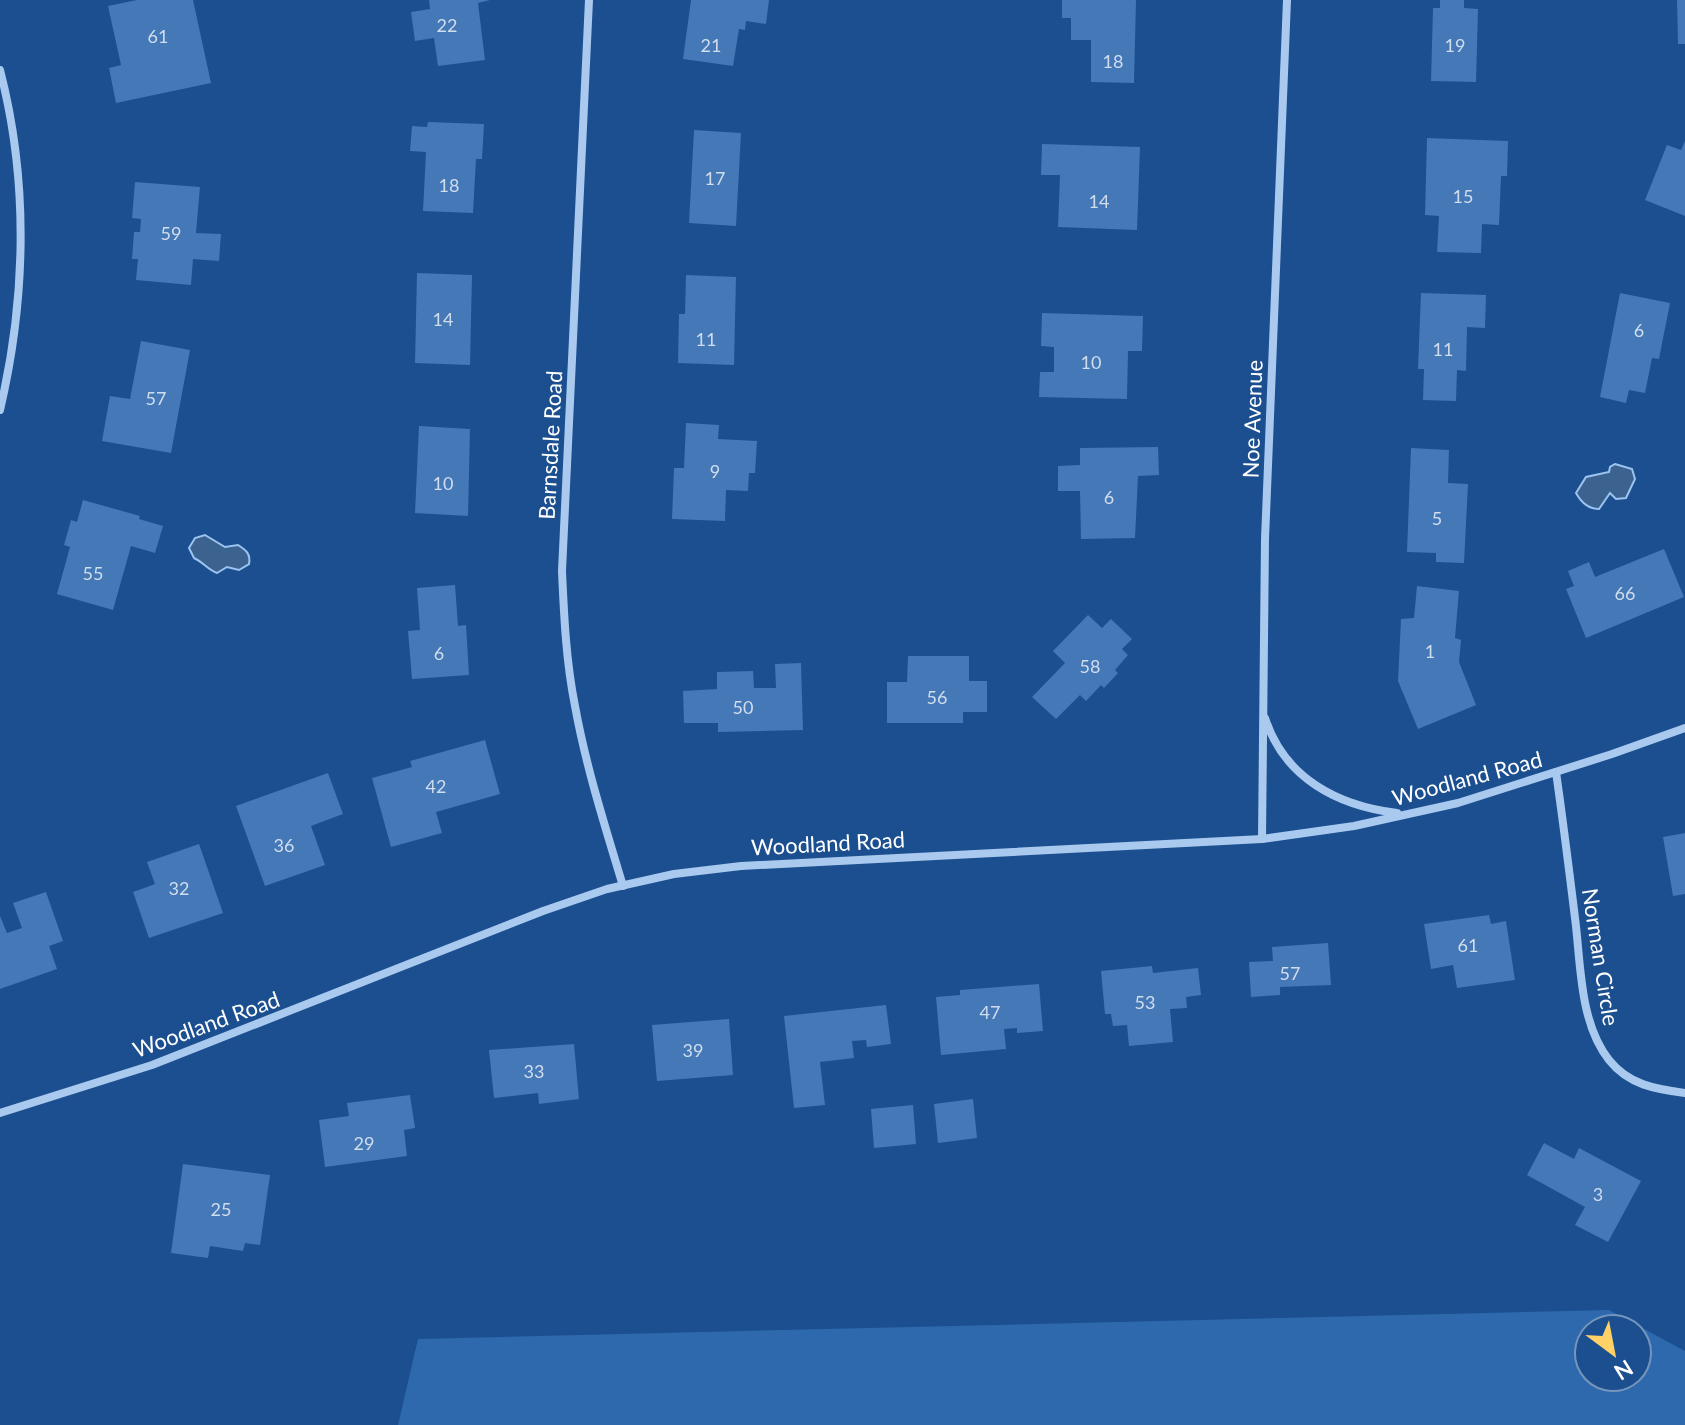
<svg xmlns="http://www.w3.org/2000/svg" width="1685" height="1425" viewBox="0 0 1685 1425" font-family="Lato,sans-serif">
<rect width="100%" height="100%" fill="#1b4f8f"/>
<path fill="#2e69ad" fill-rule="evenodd" d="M1609,1310l76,41v74h-1287l20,-86zM1589,1329h48v48h-48z"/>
<g fill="#3c6290" stroke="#9cc4f0" stroke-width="2">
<path d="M1615,464l17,5 3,10 -9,19 -10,1 -6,-6 -11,16c-10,0 -18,-7 -23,-16l10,-16 23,-5 1,-5z"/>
<path d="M205,535l20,12 13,-2c8,5 13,9 11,19l-10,6 -12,-3 -10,6c-9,-3 -14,-11 -23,-15l-5,-10 6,-10z"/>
</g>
<g fill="#4478b7">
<path d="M137,0h56l18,83 -95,20 -7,-35 12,-3 -13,-59z"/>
<path d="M429,0h61l-12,3 7,57 -47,6 -4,-28 -19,3 -4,-29 19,-3z"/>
<path d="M691,0h78l-3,24 -20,-3 -1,9 -6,-1 -6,37 -50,-7z"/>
<path d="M1062,0h74l-2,83 -43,-1v-42h-20v-22h-9z"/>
<path d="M1440,0h24v8l14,1 -2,73 -45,-1 2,-73h7z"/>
<path d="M1677,0h8v44h-7z"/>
<path d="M428,122l56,2 -2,35h-6l-3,54 -50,-2 3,-59 -16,-1 2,-25 15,1z"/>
<path d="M694,130l47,3 -5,93 -47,-3z"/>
<path d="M1427,138l81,3 -1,35h-6l-2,49 -17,-1 -1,29 -44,-1 2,-36 -14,-1z"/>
<path d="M1685,141v75l-40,-16 22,-55 14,5z"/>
<path d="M1042,144l98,3 -3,83 -79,-3 2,-52h-19z"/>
<path d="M135,182l65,5 -4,46 25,1 -2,27 -26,-2 -2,26 -55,-5 2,-21h-6l2,-27h6l1,-13 -9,-1z"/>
<path d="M417,273l55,2 -2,90 -55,-2z"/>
<path d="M686,275l50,2 -2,88 -56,-2 1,-49h6z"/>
<path d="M1421,293l65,2 -1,33 -18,-1 -1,44 -9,-1 -1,31 -33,-1 1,-31h-6z"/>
<path d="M1620,293l50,10 -11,56 -7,-1 -7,35 -16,-3 -3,13 -26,-6z"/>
<path d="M1042,313l101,3 -1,35h-14l-1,48 -88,-2 1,-25h14v-25l-13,-1z"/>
<path d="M141,341l49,9 -19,103 -69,-12 8,-45 20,3z"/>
<path d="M686,423l33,2 -1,14 39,2 -2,32h-6l-1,18 -22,-1 -1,31 -53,-2 2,-51h10z"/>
<path d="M419,426l51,3 -2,87 -53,-3z"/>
<path d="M1158,447l1,28 -21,1 -3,62 -54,1 -1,-48h-22v-25l22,-1v-17z"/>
<path d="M1411,448l38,2 -1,33 20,1 -4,79 -28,-1v-9l-29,-1z"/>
<path d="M83,500l57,16 -1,3 24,7 -8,27 -24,-7 -18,64 -56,-16 13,-47 -6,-2 7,-25 6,2z"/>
<path d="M1664,549l20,48 -98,41 -20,-49 8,-3 -6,-15 21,-9 6,15z"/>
<path d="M455,585l3,41 8,-1 3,50 -57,4 -4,-48 12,-1 -3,-42z"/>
<path d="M1417,586l42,5 -4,47 6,2 -2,22 17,43 -58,24 -20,-48 3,-62 13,-1z"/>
<path d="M1088,615l14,13 9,-9 21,20 -10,10 6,6 -13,15 3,3 -14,15 -3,-3 -15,16 -6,-6 -24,24 -24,-22 33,-34 -12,-12z"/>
<path d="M908,656h61v25h18v31h-24v11h-76v-41h20z"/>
<path d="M801,663l2,67 -85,2v-9h-34l-1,-32 34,-2v-17l36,-1 1,17h22l-1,-24z"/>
<path d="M485,740l15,54 -64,18 6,21 -51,14 -19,-69 40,-11 -2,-6z"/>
<path d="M328,773l15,41 -32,12 14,39 -60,21 -29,-80z"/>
<path d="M1685,833v61l-12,2 -10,-59z"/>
<path d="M199,844l24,69 -74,25 -16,-46 22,-8 -8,-22z"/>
<path d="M46,892l17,49 -14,5 8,23 -57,20v-73l7,17 15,-5 -9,-25z"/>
<path d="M1489,915l2,9 15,-3 9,59 -58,8 -4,-23 -22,4 -7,-45z"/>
<path d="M1328,943l3,42 -51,2v8l-29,2 -2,-35 24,-1 -1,-14z"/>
<path d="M1152,966l1,7 45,-5 3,27 -15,2 1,11 -17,1 3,33 -44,4 -2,-21 -14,1 -2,-12h-6l-4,-43z"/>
<path d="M1039,984l4,47 -26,2v-5l-13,1 2,20 -65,6 -5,-58 24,-2v-5z"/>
<path d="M886,1005l5,39 -24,3 -1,-7 -14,1 2,17 -34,4 5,43 -31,3 -10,-92z"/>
<path d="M729,1019l4,56 -76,6 -5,-56z"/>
<path d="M574,1044l5,55 -40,5 -1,-11 -44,5 -5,-48z"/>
<path d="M410,1095l5,33 -11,2 3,26 -82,11 -6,-47 30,-4 -2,-13z"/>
<path d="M973,1099l4,39 -39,5 -4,-39z"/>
<path d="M913,1105l3,39 -42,4 -3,-39z"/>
<path d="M1544,1143l30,16 5,-11 62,33 -33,61 -33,-17 10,-18 -58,-32z"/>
<path d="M183,1164l87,11 -10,70 -15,-2 -2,8 -33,-5 -2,12 -37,-5z"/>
</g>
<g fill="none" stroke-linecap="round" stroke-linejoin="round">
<g stroke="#a9c9ee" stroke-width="8">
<path d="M589,0l-27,571c2,45 4,90 13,135 11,61 30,120 48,180"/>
<path d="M0,70c29,112 26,229 0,340"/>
<path d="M1265,718c19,60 73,88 132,95"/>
<path d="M1556,772c7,49 13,97 19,146 6,45 4,104 34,142 20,25 46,29 76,33"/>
<path d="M1262,839l3,-300 22,-539"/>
<path d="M0,1113l152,-48 391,-154 64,-22 67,-15 67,-8 521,-27 92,-13 104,-23 154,-49 73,-26"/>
</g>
</g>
<g text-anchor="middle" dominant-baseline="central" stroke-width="6" stroke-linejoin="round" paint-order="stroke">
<g font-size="18" fill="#d0dded">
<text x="447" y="25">22</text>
<text x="158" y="36">61</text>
<text x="711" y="45">21</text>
<text x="1455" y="45">19</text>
<text x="1113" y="61">18</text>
<text x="715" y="178">17</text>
<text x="449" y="185">18</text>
<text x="1463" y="196">15</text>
<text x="1099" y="201">14</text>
<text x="171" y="233">59</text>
<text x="443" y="319">14</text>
<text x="1639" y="330">6</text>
<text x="706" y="339">11</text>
<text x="1443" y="349">11</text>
<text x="1091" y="362">10</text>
<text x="156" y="398">57</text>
<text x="715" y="471">9</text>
<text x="443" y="483">10</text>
<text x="1109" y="497">6</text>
<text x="1437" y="518">5</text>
<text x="93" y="573">55</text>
<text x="1625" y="593">66</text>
<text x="1430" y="651">1</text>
<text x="439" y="653">6</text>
<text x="1090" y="666">58</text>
<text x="937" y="697">56</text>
<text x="743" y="707">50</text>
<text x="436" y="786">42</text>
<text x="284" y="845">36</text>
<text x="179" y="888">32</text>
<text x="1468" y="945">61</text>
<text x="1290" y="973">57</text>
<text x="1145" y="1002">53</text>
<text x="990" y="1012">47</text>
<text x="693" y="1050">39</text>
<text x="534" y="1071">33</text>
<text x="364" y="1143">29</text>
<text x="1598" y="1194">3</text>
<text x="221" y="1209">25</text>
</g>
<g font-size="22" fill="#fff" stroke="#1b4f8f">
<text transform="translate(1252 419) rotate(-88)">Noe Avenue</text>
<text transform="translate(550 445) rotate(-87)">Barnsdale Road</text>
<text transform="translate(1467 778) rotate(-15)">Woodland Road</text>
<text transform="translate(828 843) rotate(-3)">Woodland Road</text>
<text transform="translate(1601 957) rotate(81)">Norman Circle</text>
<text transform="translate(206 1024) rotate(-20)">Woodland Road</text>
</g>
</g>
<g transform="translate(1613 1353) rotate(148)"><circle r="38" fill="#1b4f8f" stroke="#7695bc" stroke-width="2"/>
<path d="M0-6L14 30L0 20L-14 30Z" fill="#ffd166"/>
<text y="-12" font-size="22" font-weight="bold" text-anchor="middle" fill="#ffffff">N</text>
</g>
</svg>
